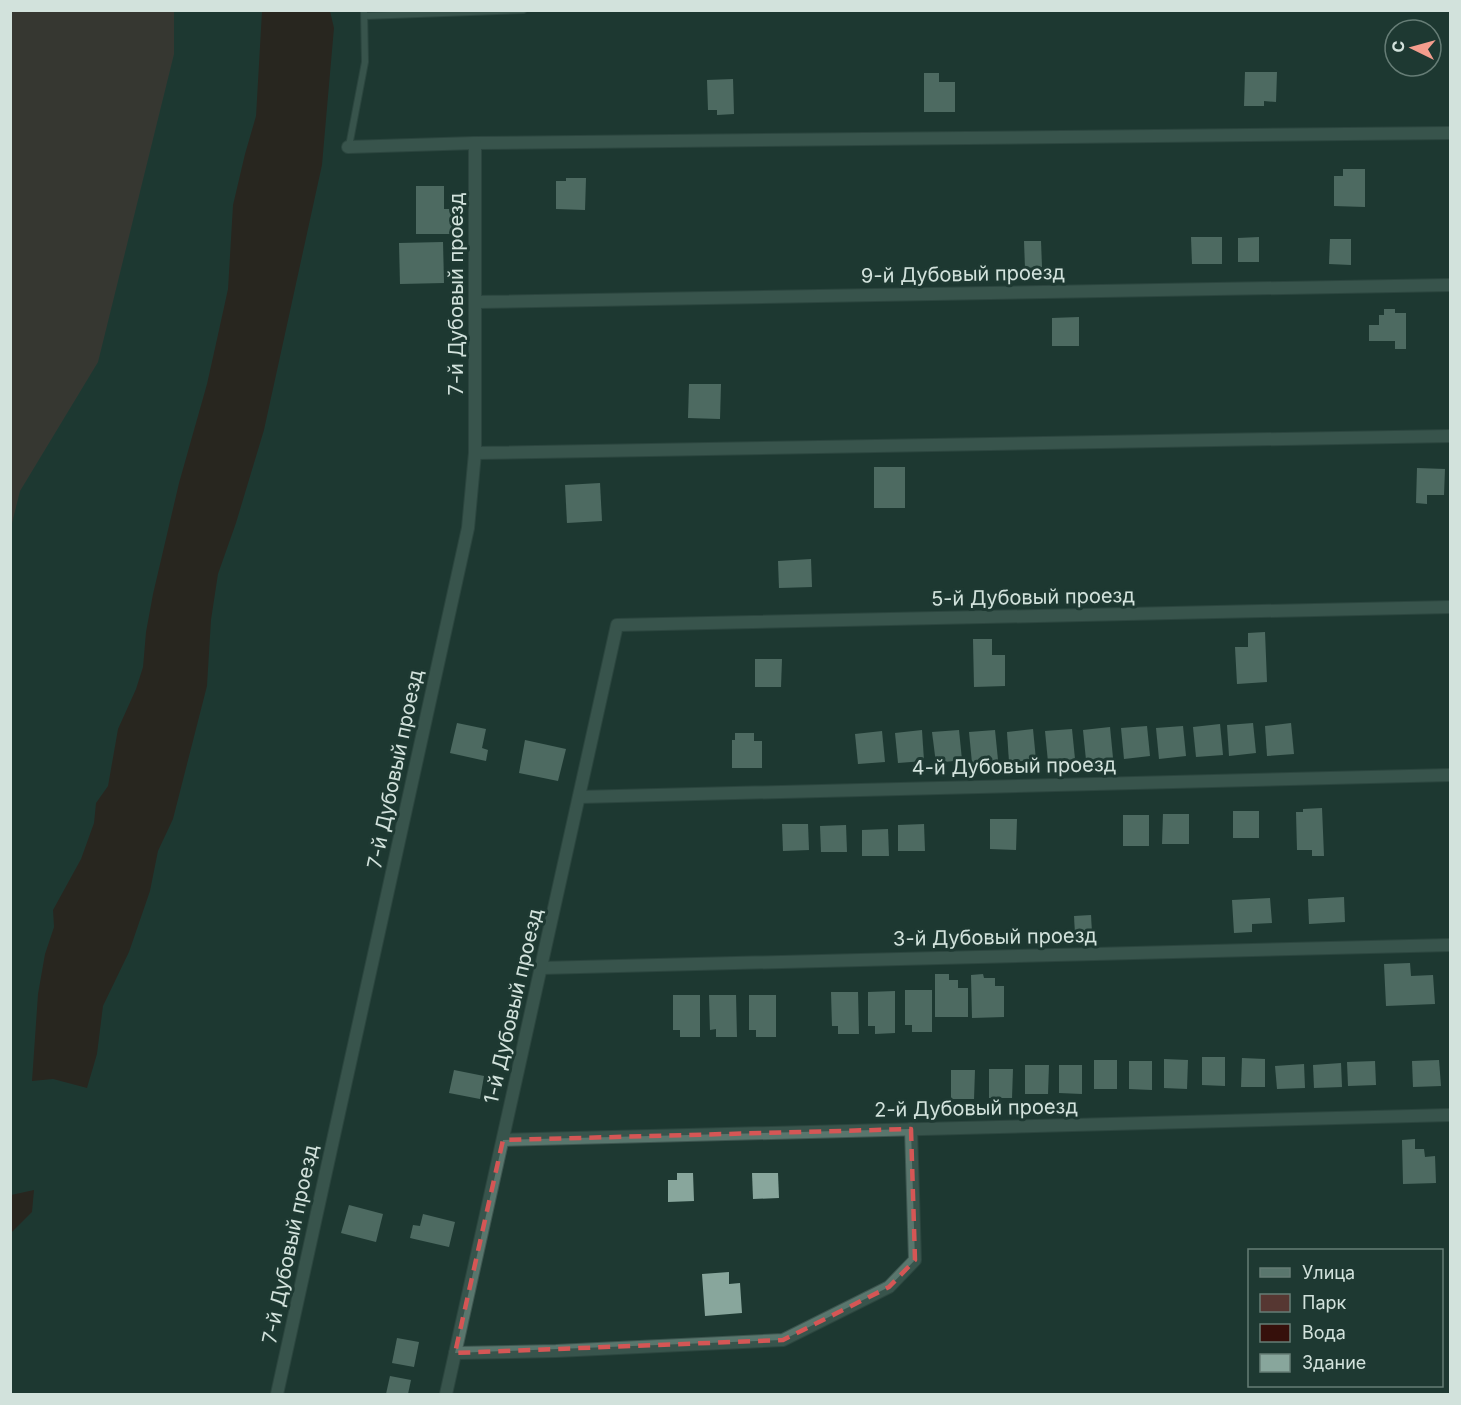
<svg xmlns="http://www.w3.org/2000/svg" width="1461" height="1405" viewBox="0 0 1461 1405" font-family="Inter,sans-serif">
<rect width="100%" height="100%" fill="#1e3932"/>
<path fill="#563732" d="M11,10l163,1v43l-76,308 -78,129 -9,36z"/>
<g fill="#36100b">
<path d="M262,11h68l4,17 -12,137 -58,265 -28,93 -18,51 -7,46 -4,66 -34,133 -15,32 -8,40 -21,61 -26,54 -6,48 -10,34 -34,-9 -21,2 6,-87 7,-40 9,-27 -1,-17 28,-51 13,-36 2,-20 12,-17 10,-57 18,-40 7,-22 3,-35 7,-38 26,-111 28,-99 12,-54 9,-41 5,-84 12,-51 11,-38z"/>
<path d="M34,1190l-2,22 -21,21v-38z"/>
</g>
<g fill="#88a69c">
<path d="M1245,72h32l-1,30 -12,-1v5h-20z"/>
<path d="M924,73h15v9h16v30h-31z"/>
<path d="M733,79l1,35 -17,1v-5h-9l-1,-30z"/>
<path d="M1343,169h22v38l-31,-1v-30h9z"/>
<path d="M566,178h20l-1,32 -29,-1v-28h10z"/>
<path d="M416,186h28v23h14l1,25h-43z"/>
<path d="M1191,237h31v27h-30z"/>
<path d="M1259,237v25h-21v-24z"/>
<path d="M1330,239h21v26l-22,-1z"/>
<path d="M1024,241h17l1,26 -17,1z"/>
<path d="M443,242l1,41 -44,1 -1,-41z"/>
<path d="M1384,309h11v4h11v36h-11v-8h-26v-16h10v-10h5z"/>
<path d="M1079,317v29h-27v-28z"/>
<path d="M689,384h32l-1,35 -32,-1z"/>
<rect x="874" y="467" width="31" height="41"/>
<path d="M1417,468l28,1 -1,26h-17v9l-11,-1z"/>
<path d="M600,483l2,38 -35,2 -2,-38z"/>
<path d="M811,559l1,28 -33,1 -1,-27z"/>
<path d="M1265,632l2,50 -30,2 -2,-37h13v-14z"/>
<path d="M973,639h19v16h13v31l-31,1z"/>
<path d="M755,659h27l-1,28h-26z"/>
<path d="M457,723l29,6 -4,19 6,2 -2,11 -36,-8z"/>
<path d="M1253,723l3,30 -27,3 -2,-31z"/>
<path d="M1291,723l3,31 -27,2 -2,-30z"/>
<path d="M1220,724l3,31 -27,2 -3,-30z"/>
<path d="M1147,726l3,30 -26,3 -3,-31z"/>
<path d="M1183,726l3,30 -27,3 -3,-31z"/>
<path d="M1110,727l3,31 -27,2 -3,-30z"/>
<path d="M1033,729l3,31 -27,2 -2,-30z"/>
<path d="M1072,729l3,30 -27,3 -3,-31z"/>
<path d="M922,730l2,31 -26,2 -3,-30z"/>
<path d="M959,730l3,30 -26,3 -4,-31z"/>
<path d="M995,730l3,30 -26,3 -3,-31z"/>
<path d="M882,731l3,31 -27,2 -3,-30z"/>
<path d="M735,733h19v8h8v27h-30v-28h3z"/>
<path d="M525,740l41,9 -8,32 -39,-8z"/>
<path d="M1322,808l2,48h-12v-6h-15l-1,-38h7v-3z"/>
<rect x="1233" y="811" width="26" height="27"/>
<path d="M1163,814h26v30h-27z"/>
<rect x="1123" y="815" width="26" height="31"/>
<path d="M990,819h27l-1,31 -26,-1z"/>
<path d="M782,824h26l1,26 -26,1z"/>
<path d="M924,824l1,27h-27v-26z"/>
<path d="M846,825l1,27h-26l-1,-26z"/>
<path d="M888,829l1,27h-27v-26z"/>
<path d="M1344,897l1,25 -36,2 -1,-25z"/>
<path d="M1270,898l2,25 -20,1v8l-18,1 -2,-33z"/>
<path d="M1091,915l1,18 -17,1 -1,-18z"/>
<path d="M1410,963l1,13 22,-1 2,29 -49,2 -2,-42z"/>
<path d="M935,974h14v6h9v8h10v29h-33z"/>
<path d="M983,974l1,4h11v8h9v31l-32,1 -1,-43z"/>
<path d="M905,990h27v42h-20v-7h-7z"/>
<path d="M895,991v42l-20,1v-8h-7v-34z"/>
<path d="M831,992h27l1,42h-21v-8h-6z"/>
<path d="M673,995h27v42h-20v-7h-7z"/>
<path d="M709,995h27l1,42h-21v-8l-6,1z"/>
<path d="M749,995h27v42h-20v-7h-7z"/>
<path d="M1202,1057h23v29l-23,-1z"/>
<path d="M1242,1058l23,1v28h-24z"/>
<path d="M1164,1059l24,1 -1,29 -23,-1z"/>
<rect x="1094" y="1060" width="23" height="29"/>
<path d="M1439,1060l2,26 -28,1 -1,-26z"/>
<path d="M1129,1061h23v29l-23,-1z"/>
<path d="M1375,1061l1,24 -28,1 -1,-24z"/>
<path d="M1341,1063l1,24 -28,1 -1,-23z"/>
<path d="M1304,1064l1,24 -28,1 -2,-23z"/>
<path d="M1025,1065h24l-1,29h-23z"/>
<path d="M1059,1065h23v29l-23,-1z"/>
<path d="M989,1069h24l-1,29h-23z"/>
<path d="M454,1070l30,6 -4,23 -31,-6z"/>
<path d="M951,1070h24l-1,29h-23z"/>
<path d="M1415,1139v10h9l1,8 10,-1 1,27 -33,1 -1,-44z"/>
<path d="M677,1173h16l1,28 -26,1v-22h9z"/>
<path d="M752,1173h26l1,25 -26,1z"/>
<path d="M349,1205l34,9 -7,28 -35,-9z"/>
<path d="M423,1214l32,8 -6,25 -39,-9 3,-13 7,1z"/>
<path d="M729,1272v12l11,-1 2,30 -37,3 -3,-42z"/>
<path d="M397,1338l22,4 -5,25 -22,-4z"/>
<path d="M390,1376l21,4 -3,14h-22z"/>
</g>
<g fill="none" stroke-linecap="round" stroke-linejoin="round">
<g stroke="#3e5650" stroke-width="8">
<g id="service">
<path d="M365,16l158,-6"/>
<path d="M349,146l16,-84 -1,-52"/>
</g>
</g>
<g stroke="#3e5650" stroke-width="14">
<g id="minor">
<path d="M348,147l127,-4 975,-10"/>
<path d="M476,302l974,-17"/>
<path d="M475,453l975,-17"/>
<path d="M579,797l871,-22"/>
<path d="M541,968l909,-23"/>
<path d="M503,1140l947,-25"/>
<path d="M455,1353l101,-2 227,-11 106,-53 26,-27 -4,-131"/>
<path d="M277,1394l191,-866 7,-75v-310"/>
<path d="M446,1394l171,-769 833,-18"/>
</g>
</g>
<use href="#service" stroke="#59766d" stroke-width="6"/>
<use href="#minor" stroke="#59766d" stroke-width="12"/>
</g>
<path d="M0 0H1461V1405H0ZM911,1129l4,131 -26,27 -106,53 -328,13 48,-213z" fill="#1e3932" fill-opacity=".55" fill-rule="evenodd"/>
<path fill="none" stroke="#d55655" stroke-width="4.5" stroke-dasharray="12 8" stroke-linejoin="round" d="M911,1129l4,131 -26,27 -106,53 -328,13 48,-213z"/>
<g text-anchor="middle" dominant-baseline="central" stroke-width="6" stroke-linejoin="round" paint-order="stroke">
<g font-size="20" fill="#d2e2dc" stroke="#1e3932">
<text transform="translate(963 274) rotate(-1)">9-й Дубовый проезд</text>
<text transform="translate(456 294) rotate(-90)">7-й Дубовый проезд</text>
<text transform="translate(1033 597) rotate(-1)">5-й Дубовый проезд</text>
<text transform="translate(1014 766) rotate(-1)">4-й Дубовый проезд</text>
<text transform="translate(395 769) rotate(-78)">7-й Дубовый проезд</text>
<text transform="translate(995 937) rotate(-1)">3-й Дубовый проезд</text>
<text transform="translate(513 1006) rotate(-77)">1-й Дубовый проезд</text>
<text transform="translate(976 1108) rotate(-1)">2-й Дубовый проезд</text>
<text transform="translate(290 1244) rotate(-78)">7-й Дубовый проезд</text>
</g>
</g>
<rect width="1461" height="1405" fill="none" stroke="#d2e2dc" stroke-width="24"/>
<rect x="1248" y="1249" width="195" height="138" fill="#1e3932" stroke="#667d76" stroke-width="1.5"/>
<rect x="1260" y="1268" width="30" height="9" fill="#59766d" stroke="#667d76" stroke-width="1.5"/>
<text x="1302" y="1279" font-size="18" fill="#d2e2dc">Улица</text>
<rect x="1260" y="1294" width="30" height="18" fill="#563732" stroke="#667d76" stroke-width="1.5"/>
<text x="1302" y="1309" font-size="18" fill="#d2e2dc">Парк</text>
<rect x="1260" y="1324" width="30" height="18" fill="#36100b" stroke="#667d76" stroke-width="1.5"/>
<text x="1302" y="1339" font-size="18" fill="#d2e2dc">Вода</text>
<rect x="1260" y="1354" width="30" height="18" fill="#88a69c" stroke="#667d76" stroke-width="1.5"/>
<text x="1302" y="1369" font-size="18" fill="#d2e2dc">Здание</text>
<g transform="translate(1413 48) rotate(275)"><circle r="28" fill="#1e3932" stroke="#667d76" stroke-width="1.5"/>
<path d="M0-4.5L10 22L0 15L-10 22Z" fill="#f49d8d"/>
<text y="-9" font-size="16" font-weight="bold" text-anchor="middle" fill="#d2e2dc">С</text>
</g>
</svg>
